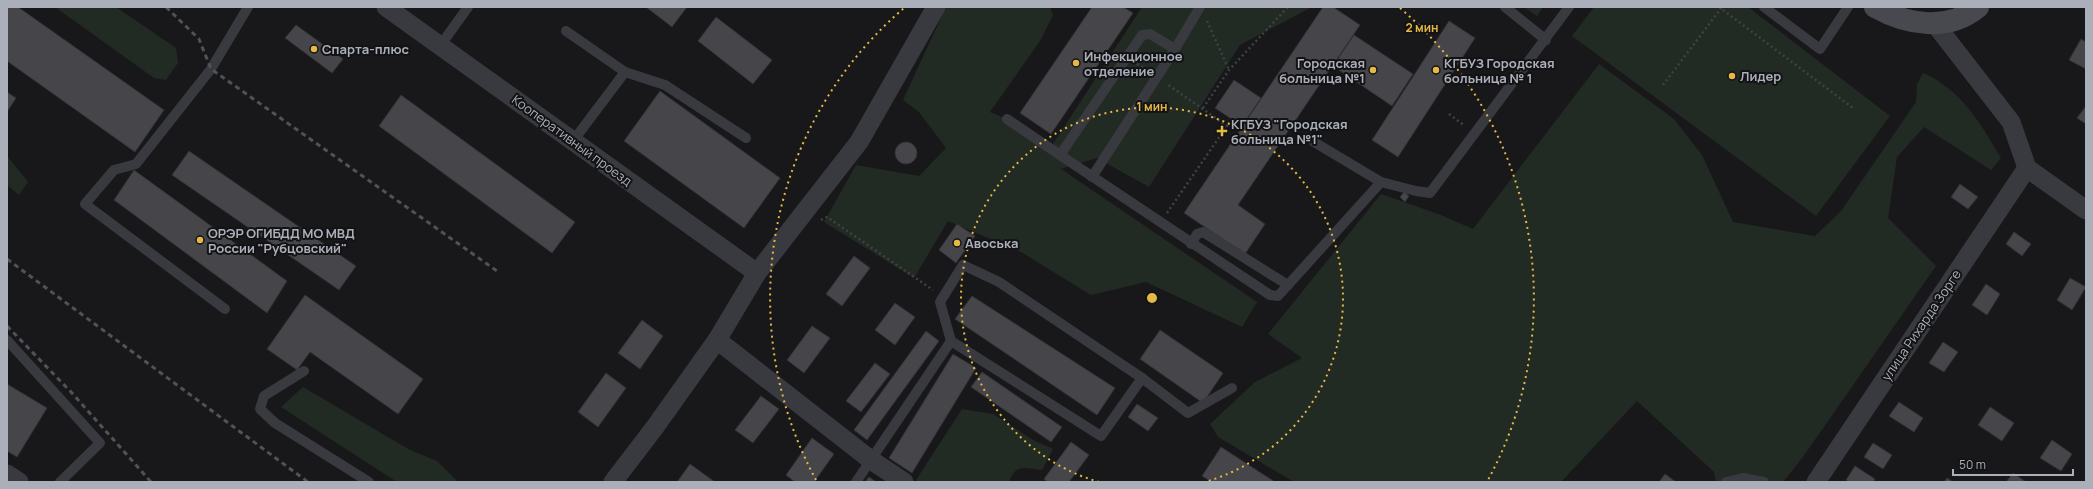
<svg xmlns="http://www.w3.org/2000/svg" width="2093" height="489" viewBox="0 0 2093 489" font-family="Manrope,sans-serif">
<rect width="100%" height="100%" fill="#18181a"/>
<g fill="#222a24">
<path d="M55,7h61l60,41 2,15 -12,17 -12,-2z"/>
<path d="M946,7h104l3,8 -13,26 -50,71 17,7 44,28 91,-140h170l-72,38 -91,142 -52,-29 -36,11 196,133 -15,25 -96,-45 -55,13 -70,-43 -73,-31 -34,57 -90,-56 32,-57 63,11 27,-28 -27,-36 -16,-12z"/>
<path d="M1524,7h19l-6,9z"/>
<path d="M1594,7h154l142,109 -74,100 -244,-180z"/>
<path d="M1599,64l75,55 28,36 31,67 82,14 26,-25 75,-109 1,-18 6,-11c39,17 57,50 78,85l-10,12 -67,-43 -27,30 -9,61 48,48 -133,191 -20,25h-67l-2,-10 -77,-71 -76,81h-267l-76,-45 -8,-13 45,-42 47,-24 -34,-24 113,-140 60,21 32,14z"/>
<path d="M7,156l21,26 -9,13 -12,-10z"/>
<path d="M303,387l107,63 27,11 21,21h-61l-116,-75z"/>
<path d="M962,409l31,5 40,26 20,9 -11,21c-17,-2 -26,-7 -33,12h-90l-3,-2z"/>
</g>
<g fill="#45454a" stroke="#323236">
<path d="M7,7h11l146,103 -29,42 -128,-91z"/>
<path d="M646,7h41l-15,20z"/>
<path d="M1092,7h31l10,6 -82,121 -31,-21z"/>
<path d="M1323,7h10l27,18 -122,180 27,19 -20,30 -61,-41z"/>
<path d="M716,17l56,43 -19,24 -55,-43z"/>
<path d="M1449,21l26,17 -77,119 -26,-17z"/>
<path d="M296,25l47,34 -11,14 -47,-35z"/>
<path d="M1354,35l59,39 -21,32 -59,-40z"/>
<path d="M2081,39l5,3v27l-17,-9z"/>
<path d="M1234,80l27,18 -19,28 -27,-18z"/>
<path d="M660,91l120,87 -36,50 -120,-87z"/>
<path d="M7,92l9,6 -9,14z"/>
<path d="M401,95l174,127 -23,31 -173,-127z"/>
<path d="M2086,106v18l-9,-6z"/>
<circle cx="906" cy="153" r="11"/>
<path d="M189,151l167,115 -17,24 -167,-115z"/>
<path d="M134,170l153,111 -20,32 -153,-113z"/>
<path d="M1960,184l18,13 -10,12 -17,-12z"/>
<path d="M1404,192l5,4 -4,6 -5,-5z"/>
<path d="M957,224l18,12 -19,27 -17,-13z"/>
<path d="M2014,232l17,12 -9,12 -16,-12z"/>
<path d="M854,256l16,12 -28,38 -16,-12z"/>
<path d="M2070,278l16,9 -14,23 -15,-10z"/>
<path d="M1986,284l14,10 -13,21 -15,-10z"/>
<path d="M305,295l118,84 -25,35 -88,-62 -13,18 -30,-21z"/>
<path d="M972,296l143,92 -18,27 -142,-96z"/>
<path d="M895,303l20,14 -20,28 -20,-15z"/>
<path d="M642,320l21,16 -23,33 -22,-16z"/>
<path d="M812,326l18,12 -26,35 -17,-13z"/>
<path d="M1160,330l63,43 -20,30 -63,-44z"/>
<path d="M926,331l13,10 -72,99 -13,-10z"/>
<path d="M1943,342l15,10 -14,20 -15,-9z"/>
<path d="M953,354l23,14 -64,105 -23,-15z"/>
<path d="M875,363l15,11 -29,38 -15,-11z"/>
<path d="M982,372l80,55 -11,15 -80,-55z"/>
<path d="M606,373l20,15 -28,39 -20,-15z"/>
<path d="M7,384l40,24 -30,49 -10,-6z"/>
<path d="M761,396l18,13 -26,34 -18,-13z"/>
<path d="M1899,402l24,16 -9,14 -25,-16z"/>
<path d="M1137,404l21,14 -10,13 -20,-14z"/>
<path d="M1990,407l24,16 -12,18 -24,-16z"/>
<path d="M812,438l22,16 -20,28h-19l-9,-7z"/>
<path d="M2052,440l20,14 -11,17 -21,-13z"/>
<path d="M1071,442l18,13 -20,27h-21l-4,-3z"/>
<path d="M1873,443l19,12 -9,14 -19,-12z"/>
<path d="M1221,447l54,35h-63l-10,-6z"/>
<path d="M690,464l25,18h-38z"/>
<path d="M1855,466l20,13 -2,3h-24l-3,-2z"/>
<path d="M2013,473l13,9h-20z"/>
<path d="M1665,474l11,8h-17z"/>
<path d="M869,477l7,5h-11z"/>
<path d="M1947,478l6,4h-9z"/>
</g>
<g fill="none" stroke-linecap="round" stroke-linejoin="round">
<g stroke="#3f4145" stroke-width="2.5" stroke-dasharray="2 3" stroke-linecap="butt">
<path d="M1719,7l134,101"/>
<path d="M1207,21l22,49"/>
<path d="M1137,64l9,6"/>
<path d="M1663,85l59,-78"/>
<path d="M1203,108l26,-38 59,-63"/>
<path d="M1449,114l16,12"/>
<path d="M1167,213l60,-87 -60,-42"/>
<path d="M821,220l6,-3 106,73"/>
</g>
<g stroke="#393a3f" stroke-width="10">
<path d="M1200,7l-25,42 -25,-15 -8,1 -82,120 210,140 8,1 103,-114 35,9 14,2 139,-186"/>
<path d="M1505,7l41,33"/>
<path d="M1764,7l56,42 28,-42"/>
<path d="M566,31l59,41 40,13 81,53"/>
<path d="M440,46l28,-39"/>
<path d="M1007,119l53,36"/>
<path d="M573,141l52,-69"/>
<path d="M1314,142l67,40"/>
<path d="M1092,177l83,-128"/>
<path d="M1191,244l6,-10 6,-2 85,53"/>
<path d="M963,265l36,17 143,96 -41,58 -150,-95 -11,-39z"/>
<path d="M225,309l-140,-105 29,-34 22,-6 75,-95 37,-62"/>
<path d="M7,340l93,103 -40,39"/>
<path d="M304,371l-40,25 -4,13 15,14 94,59"/>
<path d="M1142,378l46,35 44,-25"/>
<path d="M856,482l95,-141"/>
<path d="M1726,482l17,-4 21,4"/>
</g>
<g stroke="#393a3f" stroke-width="19">
<path d="M386,7l371,266"/>
<path d="M1935,24l76,98 16,46 59,42"/>
<path d="M7,474l12,8"/>
<path d="M613,482l42,-55 62,-87"/>
<path d="M904,482l-33,-22 -154,-120 40,-67 102,-131 77,-135"/>
<path d="M1816,482l211,-314"/>
</g>
<path stroke="#47494e" stroke-width="22" d="M1875,7c32,18 73,25 103,0"/>
<g stroke="#505257" stroke-width="3" stroke-dasharray="5 4" stroke-linecap="butt">
<path d="M166,7l33,32 12,30 286,202"/>
<path d="M7,259l301,223"/>
<path d="M7,326l65,67 79,89"/>
</g>
</g>
<g fill="none" stroke="#e4b945" stroke-width="2" stroke-dasharray="2 4">
<path d="M1099 482A191 191 0 1 1 1205 482"/>
<path d="M816 480A382 382 0 0 1 904 8M1400 8A382 382 0 0 1 1488 480"/>
</g>
<g fill="#e4b945" stroke="#131315" stroke-width="1.5">
<circle cx="314" cy="49" r="4"/>
<circle cx="1076" cy="63" r="4"/>
<circle cx="1373" cy="70" r="4"/>
<circle cx="1436" cy="70" r="4"/>
<circle cx="1732" cy="76" r="4"/>
<path d="M1220 125h4v4h4v4h-4v4h-4v-4h-4v-4h4z"/>
<circle cx="200" cy="240" r="4"/>
<circle cx="957" cy="243" r="4"/>
</g>
<g text-anchor="middle" dominant-baseline="central" stroke-width="4" stroke-linejoin="round" paint-order="stroke">
<g font-size="13" font-weight="bold" fill="#abafb9" stroke="#131315" text-anchor="start">
<text x="322" y="49">Спарта-плюс</text>
<text x="1084" y="56">Инфекционное<tspan x="1084" dy="15">отделение</tspan></text>
<text x="1365" y="63" text-anchor="end">Городская<tspan x="1365" dy="15">больница №1</tspan></text>
<text x="1444" y="63">КГБУЗ Городская<tspan x="1444" dy="15">больница № 1</tspan></text>
<text x="1740" y="76">Лидер</text>
<text x="1231" y="124">КГБУЗ "Городская<tspan x="1231" dy="15">больница №1"</tspan></text>
<text x="208" y="233">ОРЭР ОГИБДД МО МВД<tspan x="208" dy="15">России "Рубцовский"</tspan></text>
<text x="965" y="243">Авоська</text>
</g>
<g font-size="13" fill="#abafb9" stroke="#131315">
<text transform="translate(572 140) rotate(36)">Кооперативный проезд</text>
<text transform="translate(1921 325) rotate(-56)">улица Рихарда Зорге</text>
</g>
</g>
<circle cx="1152" cy="298" r="6" fill="#e4b945" stroke="#131315" stroke-width="2"/>
<g font-size="12" text-anchor="middle" font-weight="bold" fill="#e4b945" stroke="#131315" stroke-width="4" stroke-linejoin="round" paint-order="stroke">
<text x="1422" y="32">2 мин</text>
<text x="1152" y="111">1 мин</text>
</g>
<rect width="2093" height="489" fill="none" stroke="#abafb9" stroke-width="16"/>
<path d="M1953 469v6h120v-6" fill="none" stroke="#abafb9" stroke-width="2"/>
<text x="1959" y="469" font-size="12" fill="#abafb9" stroke="#131315" stroke-width="3" paint-order="stroke">50 m</text>
</svg>
